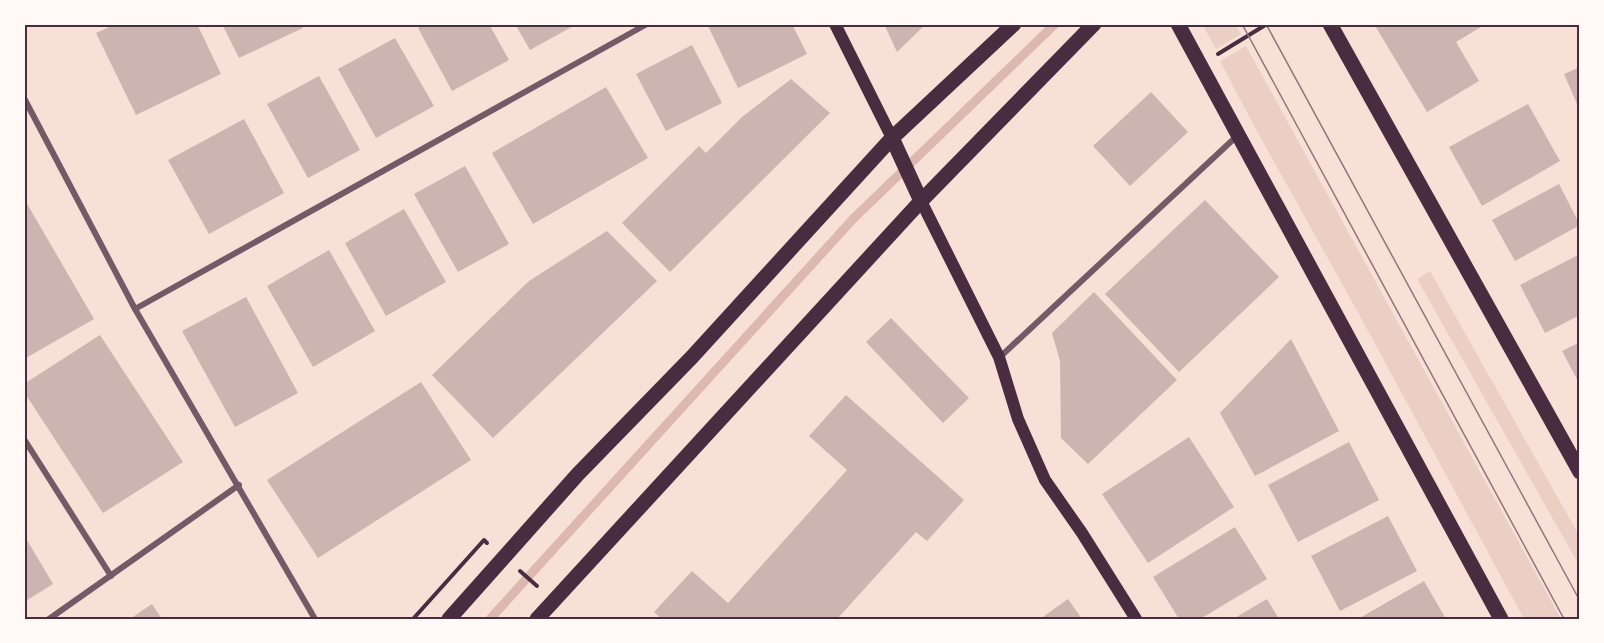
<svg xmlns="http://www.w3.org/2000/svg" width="1604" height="643" viewBox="0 0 1604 643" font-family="Rubik,sans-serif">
<rect width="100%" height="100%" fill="#f7e1d7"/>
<g fill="#ebcfc5">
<path d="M1202,24h33l6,10 -25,15z"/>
<path d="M1246,46l315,573h-37l-169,-312 -102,-183 -33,-63z"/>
<path d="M1430,271l150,266v30l-163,-288z"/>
</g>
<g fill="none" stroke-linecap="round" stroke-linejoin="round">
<path stroke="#dcb8b0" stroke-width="9" d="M490,619l363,-400 202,-195"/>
</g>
<g fill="#ccb4b1">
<path d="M116,24h81l24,50 -85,41 -40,-82z"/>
<path d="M222,24h80l1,4 -64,30z"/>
<path d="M425,24h64l20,36 -57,31 -34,-63z"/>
<path d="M515,24h62l-47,26z"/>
<path d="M713,24h79l15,30 -69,34 -30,-62z"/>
<path d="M884,24h42l-29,28z"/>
<path d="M1374,24h112l-30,18 23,39 -52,31z"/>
<path d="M395,38l39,68 -58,32 -38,-69z"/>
<path d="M692,45l30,58 -56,28 -30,-57z"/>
<path d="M1580,67v44l-16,-37z"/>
<path d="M319,76l41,74 -52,28 -41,-74z"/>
<path d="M791,79l39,34 -160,159 -48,-49 77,-77 7,7 36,-36z"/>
<path d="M606,87l42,71 -115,66 -41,-71z"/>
<path d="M1151,92l37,40 -58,54 -37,-40z"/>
<path d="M1528,104l32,57 -78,45 -33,-59z"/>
<path d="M244,119l40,74 -75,41 -41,-74z"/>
<path d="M465,166l44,78 -51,28 -44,-78z"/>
<path d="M1559,184l21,41 -65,36 -23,-41z"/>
<path d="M1205,200l74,77 -100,95 -74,-78z"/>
<path d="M26,202l68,117 -70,40v-156z"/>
<path d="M404,209l42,73 -60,34 -41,-73z"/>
<path d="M607,231l50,50 -164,157 -61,-63 97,-94z"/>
<path d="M329,250l46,81 -62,36 -46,-81z"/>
<path d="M1580,254v61l-35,18 -25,-48z"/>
<path d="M1094,292l83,88 -89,84 -27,-26 -1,-77 -8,-28z"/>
<path d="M246,297l52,96 -63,34 -53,-96z"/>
<path d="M891,318l78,80 -26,25 -77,-81z"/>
<path d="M100,335l83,127 -80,51 -79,-121v-8z"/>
<path d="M1291,339l48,92 -84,45 -35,-63z"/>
<path d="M1580,342v43l-18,-34z"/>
<path d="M421,382l50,78 -153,98 -51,-78z"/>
<path d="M846,395l118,105 -37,41 -11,-9 -79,87h-175l-8,-7 38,-41 36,32 119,-133 -38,-34z"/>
<path d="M1189,437l45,70 -86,56 -46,-69z"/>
<path d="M1349,442l30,58 -81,42 -30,-57z"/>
<path d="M1388,516l29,55 -77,40 -29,-55z"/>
<path d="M1235,527l32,52 -67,40h-21l-26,-42z"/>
<path d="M24,535l29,49 -29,18z"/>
<path d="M1424,581l22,38h-88z"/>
<path d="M1068,599l14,20h-42z"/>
<path d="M1267,599l12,20h-46z"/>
<path d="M152,604l10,15h-32z"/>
</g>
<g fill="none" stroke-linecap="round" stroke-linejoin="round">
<g stroke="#4a2c40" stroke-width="4">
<path d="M1218,54l49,-30"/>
<path d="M520,571l17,15"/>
<path d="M413,619l71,-79 3,3"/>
</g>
<g stroke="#755966" stroke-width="6">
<path d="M24,98l111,211 180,310"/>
<path d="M135,309l512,-285"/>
<path d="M1000,357l238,-222"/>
<path d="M24,439l87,137"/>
<path d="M49,619l190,-134"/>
</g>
<g stroke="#4a2c40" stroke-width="12">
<path d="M835,24l57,114"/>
<path d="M921,201l78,156 19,62 27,61 37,53 54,86"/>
</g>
<g stroke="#4a2c40" stroke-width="15">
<path d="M1178,24l323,595"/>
<path d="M1330,24l250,448"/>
<path d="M892,138l29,63"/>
<path d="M449,619l129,-145 114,-117 200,-219 122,-114"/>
<path d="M537,619l384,-418 173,-177"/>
</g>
<g stroke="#8f747c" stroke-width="1.5">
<path d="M1242,24l322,595"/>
<path d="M1266,24l314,577"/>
</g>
</g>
<rect width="1604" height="643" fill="none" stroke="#fffaf5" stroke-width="51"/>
<rect x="26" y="26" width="1552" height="592" fill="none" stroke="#4a2c40" stroke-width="2"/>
</svg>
